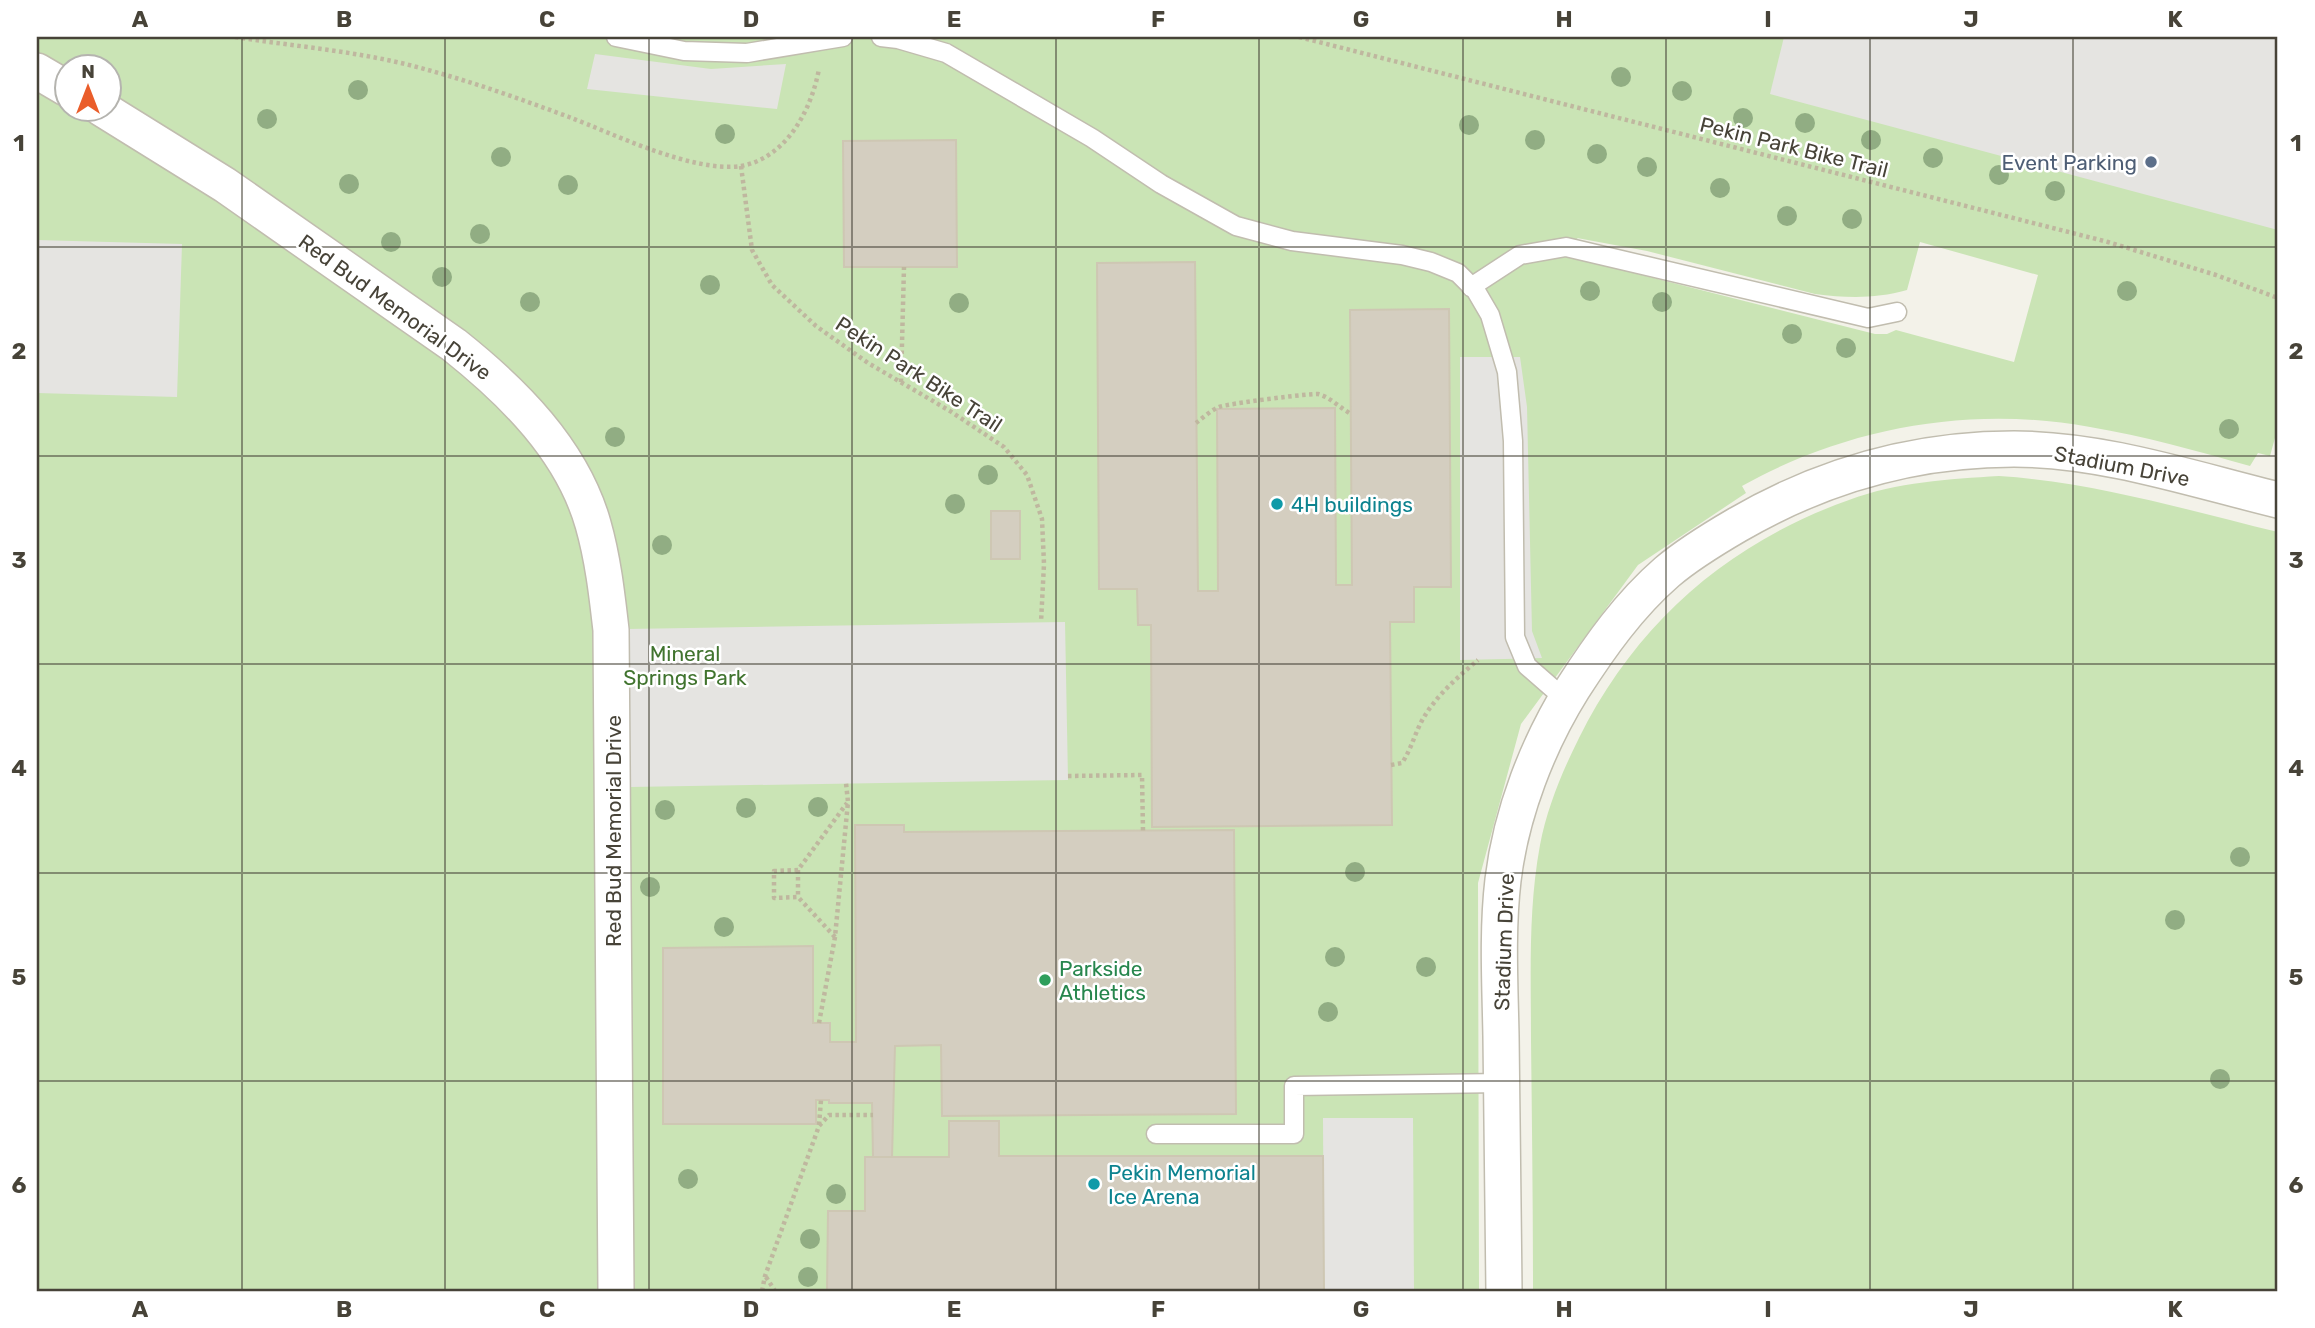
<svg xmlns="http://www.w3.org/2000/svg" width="2315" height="1328" viewBox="0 0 2315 1328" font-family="Rubik,sans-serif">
<rect width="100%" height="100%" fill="#f3f2e9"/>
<g fill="#cae4b5" fill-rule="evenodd">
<path d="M37,37h2241v390l-8,29 -12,-3 -8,13c-53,-15 -106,-30 -160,-39 -119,-22 -243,0 -348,59l4,7 -108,72 -117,159 -43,159 1,408h-1442zM66,66h42v42h-42zM1577,238l70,13 168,43c32,4 60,5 92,-4l13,-48 118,33 -24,87 -118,-32 -9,4h-12l-281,-71z"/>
<path d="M1999,476c96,6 187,34 279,56v759h-745c0,-83 -1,-167 -2,-250 0,-66 -3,-131 9,-196 7,-37 22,-73 39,-107 57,-115 149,-195 270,-238 48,-18 100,-21 150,-24z"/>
</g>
<g fill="#e5e4e1">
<path d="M1784,37h494v193l-508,-136z"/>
<path d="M595,54l116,15 75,-5 -9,45 -190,-20z"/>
<path d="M37,240l145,4 -5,153 -140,-4z"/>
<path d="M1460,357h60l7,50 5,224 10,27 -82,2z"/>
<path d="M1065,622l3,158 -438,7 -3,-158z"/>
<path d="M1323,1118h90l1,173h-90z"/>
</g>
<g fill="#d4cec0" stroke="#cec7b3" stroke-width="2">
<path d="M956,140l1,127h-113l-1,-126z"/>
<path d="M1195,262l3,329h20l-1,-182 118,-1 1,177h16l-2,-275 99,-1 2,278h-37v35h-24l2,203 -240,2 -1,-202h-13l-1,-36h-38l-2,-326z"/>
<rect x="991" y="511" width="29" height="48"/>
<path d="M855,825h49v7l330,-2 2,284 -294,2 -1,-71 -46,1 -3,111h-19l-1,-54h-43v-3h-13v24h-153v-176l150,-2v77h17v19h26z"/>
<path d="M949,1121h50v35h324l1,135h-497l1,-80h37v-54h84z"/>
</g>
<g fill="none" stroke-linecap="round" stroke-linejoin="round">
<g stroke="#c1bdaf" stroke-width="21">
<g id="service">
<path d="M616,37l68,14 63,2 96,-16"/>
<path d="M881,37l17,2 48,14 146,85 69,46 75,42 56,15 110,14 29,7 27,11 18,18 14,24 17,57 6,69 2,196 12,29 39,34"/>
<path d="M1471,287l49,-32 46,-8 302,71 29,-6"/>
<path d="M1156,1134h138v-48l208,-3"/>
</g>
</g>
<g stroke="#c1bdaf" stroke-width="38">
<g id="minor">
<path d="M37,71l29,17"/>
<path d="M101,108l124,77 229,160c59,47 118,105 139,179 10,35 14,71 18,106l5,661"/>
<path d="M1504,1291c-1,-85 -2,-170 -3,-255 -1,-52 -4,-105 2,-156 8,-67 35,-136 70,-192 27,-42 56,-83 94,-116 21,-18 46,-33 70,-47 86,-50 178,-76 277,-76 89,0 178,30 264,51"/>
</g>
</g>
<g stroke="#bfb79f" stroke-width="4.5" stroke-dasharray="3.5 3.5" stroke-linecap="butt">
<path d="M235,37c64,10 131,15 193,33 48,13 95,30 141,47 45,17 124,56 172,49 45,-8 70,-55 78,-97"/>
<path d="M1299,37l809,205 108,33 62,23"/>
<path d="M741,166l11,84 20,35 44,41 52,37 82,48 54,36 23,28 15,44 2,45 -3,58"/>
<path d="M901,382l3,-115"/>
<path d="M1196,423c7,-5 15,-13 23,-16 6,-3 93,-14 99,-13 12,3 22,14 33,20"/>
<path d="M1391,765l11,-2c10,-15 13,-31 22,-46 13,-22 35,-41 54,-57"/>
<path d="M1068,776l74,-1 1,56"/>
<path d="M798,870v27"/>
<path d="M835,937l-37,-40 -24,1v-27l24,-1 49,-67"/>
<path d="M819,1023l16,-86 13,-135 -2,-19"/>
<path d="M819,1125l2,-25"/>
<path d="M766,1277l9,14"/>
<path d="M762,1291l3,-15 54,-150 10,-11h44"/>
</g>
<use href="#service" stroke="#fff" stroke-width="18"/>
<use href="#minor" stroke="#fff" stroke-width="35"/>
</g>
<g fill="#91ad83">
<circle cx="1621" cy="77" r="10"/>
<circle cx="358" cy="90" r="10"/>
<circle cx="1682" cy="91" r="10"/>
<circle cx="1743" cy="118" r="10"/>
<circle cx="267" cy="119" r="10"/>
<circle cx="1805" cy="123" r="10"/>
<circle cx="1469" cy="125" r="10"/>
<circle cx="725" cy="134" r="10"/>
<circle cx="1535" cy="140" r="10"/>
<circle cx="1871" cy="140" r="10"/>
<circle cx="1597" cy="154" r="10"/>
<circle cx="501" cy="157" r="10"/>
<circle cx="1933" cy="158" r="10"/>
<circle cx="1647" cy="167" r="10"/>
<circle cx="1999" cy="175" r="10"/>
<circle cx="349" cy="184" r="10"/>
<circle cx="568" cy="185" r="10"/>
<circle cx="1720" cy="188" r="10"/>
<circle cx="2055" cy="191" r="10"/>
<circle cx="1787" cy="216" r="10"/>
<circle cx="1852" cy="219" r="10"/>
<circle cx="480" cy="234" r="10"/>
<circle cx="391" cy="242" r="10"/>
<circle cx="442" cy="277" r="10"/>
<circle cx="710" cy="285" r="10"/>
<circle cx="1590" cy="291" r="10"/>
<circle cx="2127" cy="291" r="10"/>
<circle cx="530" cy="302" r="10"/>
<circle cx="1662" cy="302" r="10"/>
<circle cx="959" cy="303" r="10"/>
<circle cx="1792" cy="334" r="10"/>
<circle cx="1846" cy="348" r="10"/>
<circle cx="2229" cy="429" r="10"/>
<circle cx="615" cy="437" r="10"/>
<circle cx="988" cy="475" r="10"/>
<circle cx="955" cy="504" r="10"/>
<circle cx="662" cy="545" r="10"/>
<circle cx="818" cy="807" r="10"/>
<circle cx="746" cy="808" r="10"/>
<circle cx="665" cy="810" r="10"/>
<circle cx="2240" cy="857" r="10"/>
<circle cx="1355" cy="872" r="10"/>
<circle cx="650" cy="887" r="10"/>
<circle cx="2175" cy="920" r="10"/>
<circle cx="724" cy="927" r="10"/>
<circle cx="1335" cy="957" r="10"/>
<circle cx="1426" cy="967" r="10"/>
<circle cx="1328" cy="1012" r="10"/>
<circle cx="2220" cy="1079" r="10"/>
<circle cx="688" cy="1179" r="10"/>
<circle cx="836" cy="1194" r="10"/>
<circle cx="810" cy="1239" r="10"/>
<circle cx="808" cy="1277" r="10"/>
</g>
<path fill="none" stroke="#474338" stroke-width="2" stroke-opacity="0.55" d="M242,37v1254M445,37v1254M649,37v1254M852,37v1254M1056,37v1254M1259,37v1254M1463,37v1254M1666,37v1254M1870,37v1254M2073,37v1254M37,247h2241M37,456h2241M37,664h2241M37,873h2241M37,1081h2241"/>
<circle fill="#5c6f8a" stroke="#fff" stroke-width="2.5" cx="2151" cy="162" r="7"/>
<g fill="#0f9aa8" stroke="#fff" stroke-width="2.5">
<circle cx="1277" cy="504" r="7"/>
<circle cx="1094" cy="1184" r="7"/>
</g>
<circle fill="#2e9e5b" stroke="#fff" stroke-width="2.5" cx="1045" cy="980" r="7"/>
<g text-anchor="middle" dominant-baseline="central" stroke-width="5" stroke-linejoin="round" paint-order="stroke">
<g font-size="21" fill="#474338" stroke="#fff">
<text transform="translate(1794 147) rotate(14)">Pekin Park Bike Trail</text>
<text transform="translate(395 307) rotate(36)">Red Bud Memorial Drive</text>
<text transform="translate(919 374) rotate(33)">Pekin Park Bike Trail</text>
<text transform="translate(2122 466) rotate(11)">Stadium Drive</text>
<text transform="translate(613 831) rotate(-90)">Red Bud Memorial Drive</text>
<text transform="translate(1504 942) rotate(-88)">Stadium Drive</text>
</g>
<g font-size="21" fill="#4e5e75" stroke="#fff" text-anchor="end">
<text x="2137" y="162">Event Parking</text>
</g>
<g font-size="21" fill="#0d838f" stroke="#fff" text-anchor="start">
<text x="1291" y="504">4H buildings</text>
<text x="1108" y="1172">Pekin Memorial<tspan x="1108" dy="24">Ice Arena</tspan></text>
</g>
<g font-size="21" fill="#41742f" stroke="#fff">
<text x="685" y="653">Mineral<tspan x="685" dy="24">Springs Park</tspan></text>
</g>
<g font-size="21" fill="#27864d" stroke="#fff" text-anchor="start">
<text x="1059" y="968">Parkside<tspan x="1059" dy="24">Athletics</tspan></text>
</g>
</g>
<rect width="2315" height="1328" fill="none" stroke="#ffffff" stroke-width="77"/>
<g transform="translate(88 88)"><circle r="33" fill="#ffffff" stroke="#b5b4af" stroke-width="2"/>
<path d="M0-5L12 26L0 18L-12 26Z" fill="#ea5d2a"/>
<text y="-10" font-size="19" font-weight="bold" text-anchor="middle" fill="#474338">N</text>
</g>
<rect x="38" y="38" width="2238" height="1252" fill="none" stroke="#474338" stroke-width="2.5"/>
<g font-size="23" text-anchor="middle" font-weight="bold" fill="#474338">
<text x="140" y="27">A</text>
<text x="344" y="27">B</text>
<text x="547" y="27">C</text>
<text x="751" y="27">D</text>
<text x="954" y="27">E</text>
<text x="1158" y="27">F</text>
<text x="1361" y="27">G</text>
<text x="1564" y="27">H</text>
<text x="1768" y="27">I</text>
<text x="1971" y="27">J</text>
<text x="2175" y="27">K</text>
<text x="19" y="151">1</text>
<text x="2296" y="151">1</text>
<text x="19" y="359">2</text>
<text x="2296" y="359">2</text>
<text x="19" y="568">3</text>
<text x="2296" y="568">3</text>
<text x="19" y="776">4</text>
<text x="2296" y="776">4</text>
<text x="19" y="985">5</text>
<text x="2296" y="985">5</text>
<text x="19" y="1193">6</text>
<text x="2296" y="1193">6</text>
<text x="140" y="1317">A</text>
<text x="344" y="1317">B</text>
<text x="547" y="1317">C</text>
<text x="751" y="1317">D</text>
<text x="954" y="1317">E</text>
<text x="1158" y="1317">F</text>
<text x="1361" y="1317">G</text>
<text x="1564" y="1317">H</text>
<text x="1768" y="1317">I</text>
<text x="1971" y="1317">J</text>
<text x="2175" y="1317">K</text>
</g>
</svg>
